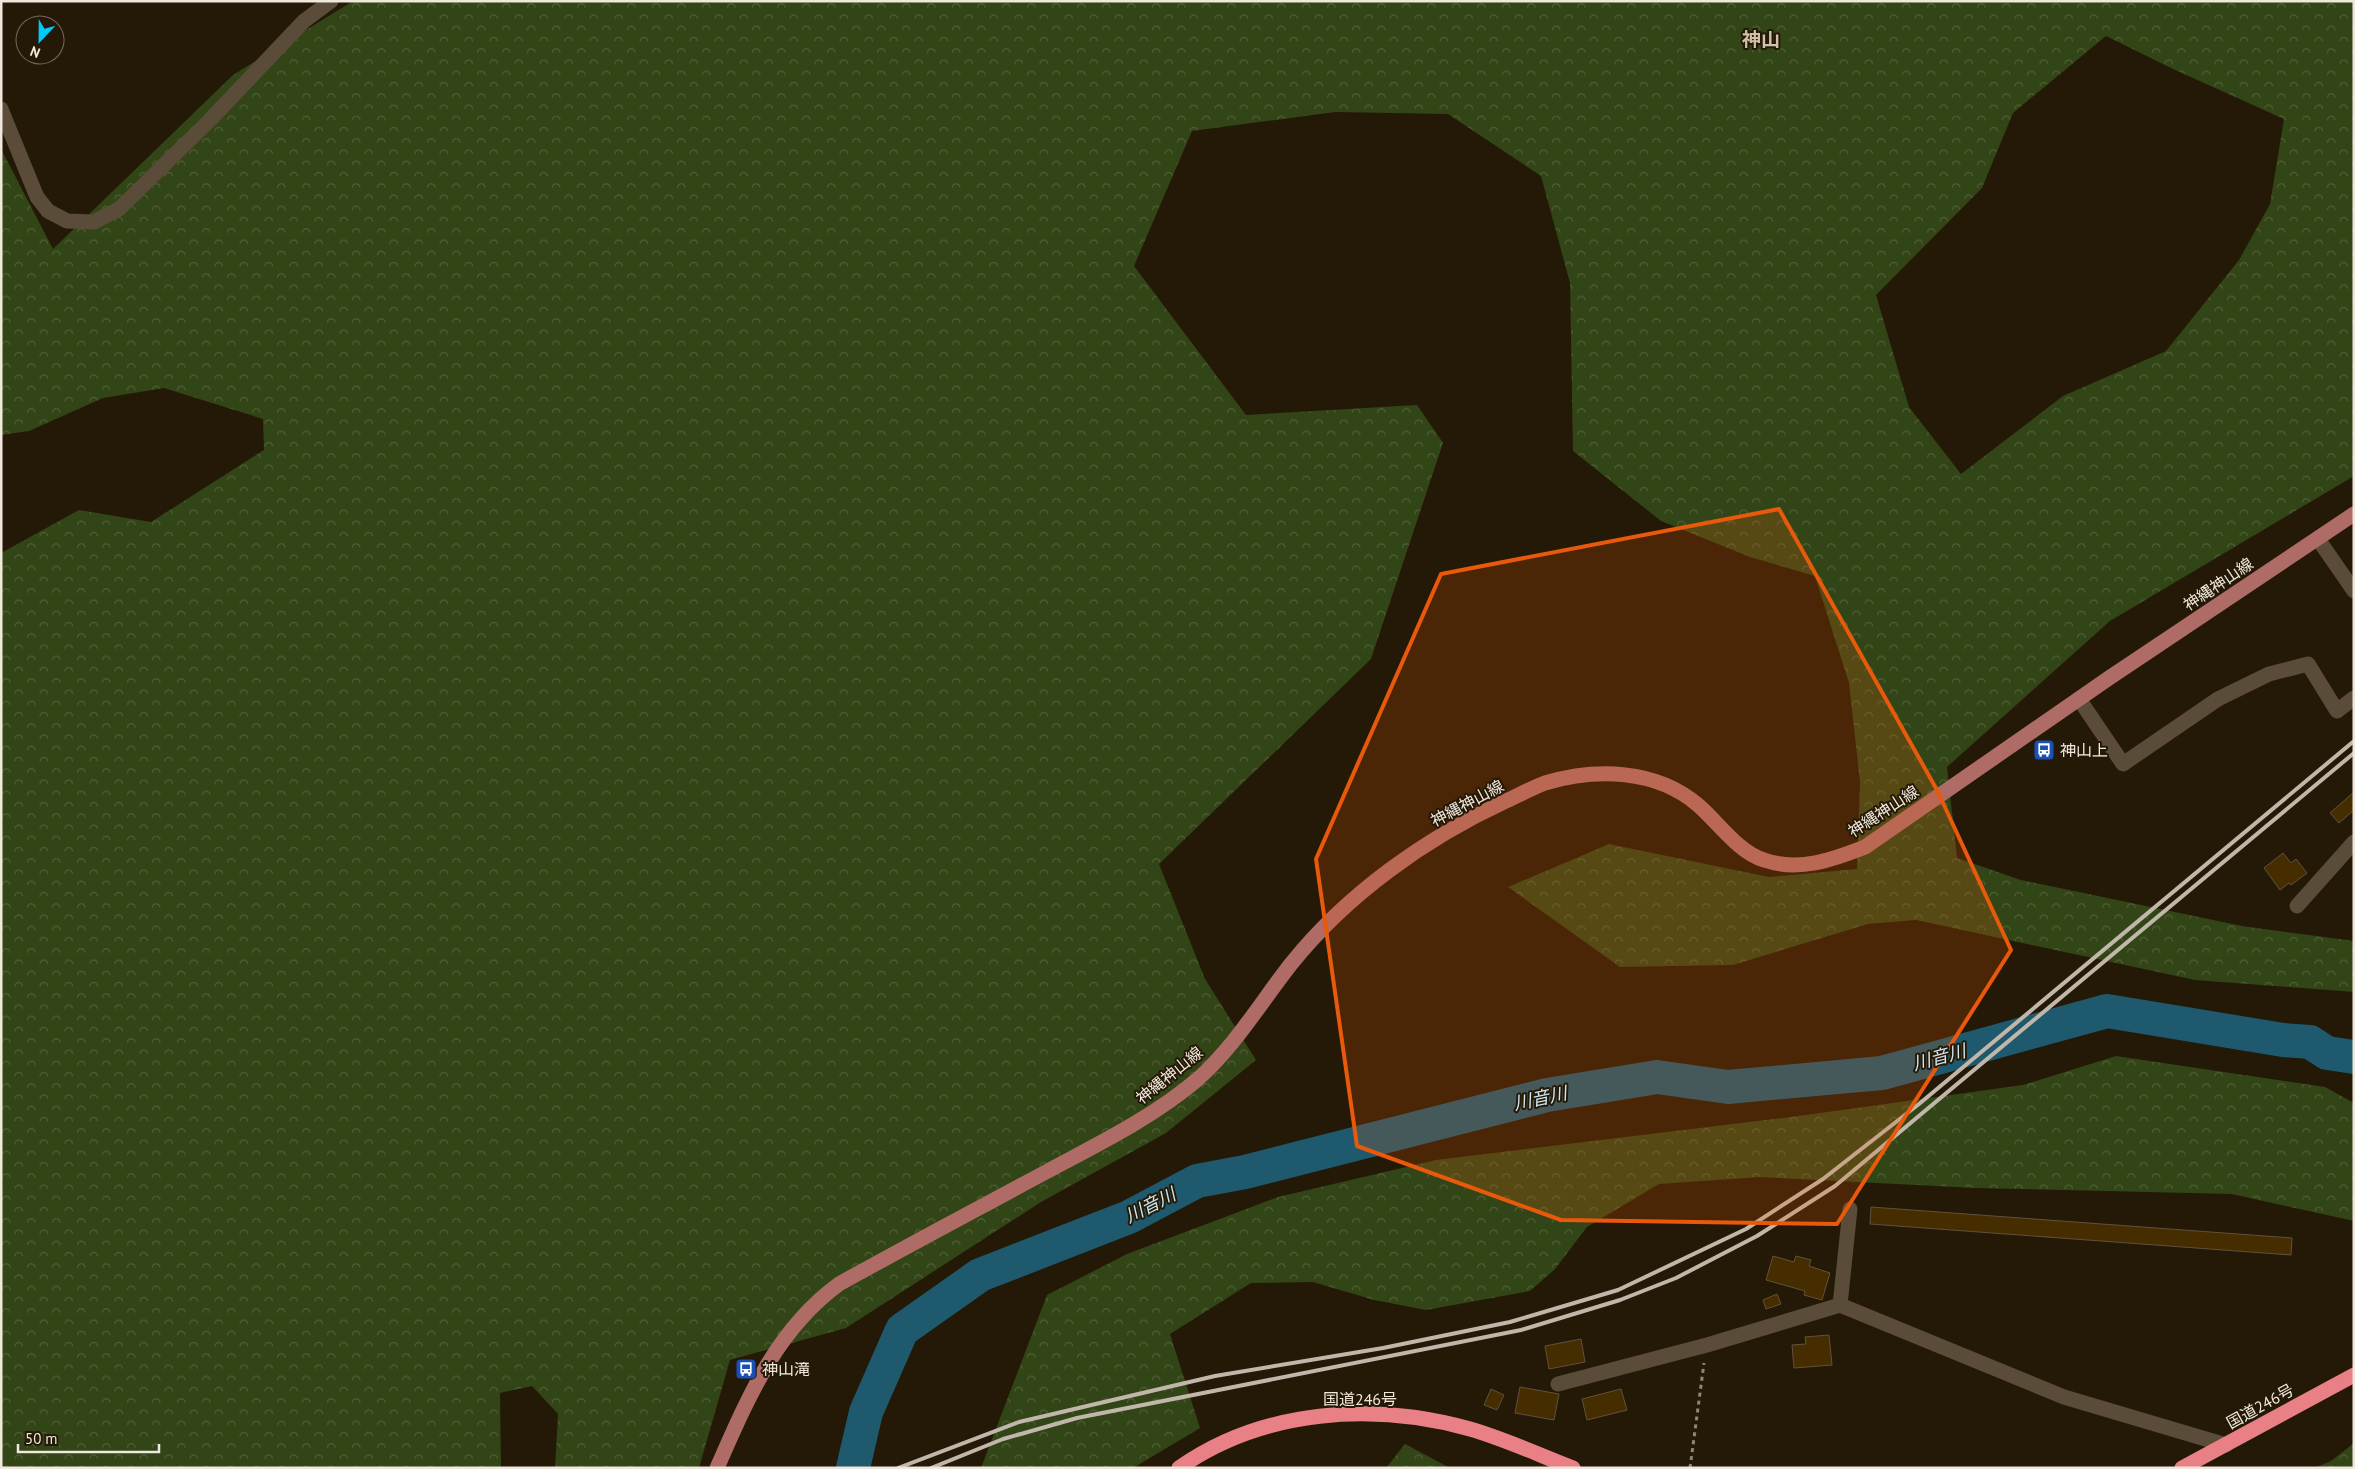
<svg xmlns="http://www.w3.org/2000/svg" width="2355" height="1469" viewBox="0 0 2355 1469" font-family="'PT Sans','Noto Sans JP',sans-serif">
<defs>
<pattern id="forest-crowns" width="20" height="18" patternUnits="userSpaceOnUse" patternTransform="scale(1.25)"><rect width="20" height="18" fill="#324516"/><path d="M2 6a3 3 0 1 1 6 0M12 15a3 3 0 1 1 6 0" fill="none" stroke="#506037"/></pattern>
</defs>
<rect width="100%" height="100%" fill="#241806"/>
<g fill="url(#forest-crowns)" fill-rule="evenodd">
<path d="M353,1h2001v475l-244,145 -163,146 10,91 64,22 221,46 112,15v51l-159,-12 -279,-60 -48,4 -135,41 -113,2 -112,-80 101,-43 160,33 88,-8 3,-87 -11,-99 -34,-107 -65,-19 -89,-36 -88,-70 -3,-168 -29,-107 -93,-62 -113,-2 -143,19 -58,135 112,149 171,-10 26,38 -72,216 -212,205 46,115 51,81 -90,73 -125,69 -195,126 -116,32 -31,108h-144l3,-54 -26,-28 -32,7 1,75h-500v-915l78,-43 72,12 113,-72 -1,-31 -99,-31 -61,10 -74,33 -28,4v-286l52,100 180,-174zM2106,36l67,33 111,50 -14,85 -31,56 -73,91 -103,45 -102,78 -52,-67 -33,-112 106,-107 31,-75z"/>
<path d="M2116,1056l209,31 29,16v118l-122,-27 -256,-6 -216,-11 -101,7 -72,43 -32,42 -25,22 -104,19 -52,-10 -61,-18 -62,1 -81,51 30,94 -67,40h-152l66,-173 80,-41 151,-57 158,-37 355,-43 232,-32z"/>
<path d="M2354,1443v25h-40l17,-7z"/>
<path d="M1405,1444l45,24h-64z"/>
</g>
<g fill="none" stroke-linecap="round" stroke-linejoin="round">
<path stroke="#1e596e" stroke-width="34" d="M853,1468l13,-56 36,-82 78,-55 149,-58 68,-36 48,-9 302,-77 110,-18 71,10 154,-14 225,-62 176,29 27,2 17,11 27,4"/>
</g>
<g fill="#462d00" stroke="#60523e">
<path d="M2354,792v18l-15,13 -9,-10z"/>
<path d="M2283,853l8,10 5,-4 11,14 -16,12 -2,-2 -9,7 -16,-22z"/>
<path d="M1871,1207l421,31 -1,17 -421,-31z"/>
<path d="M1773,1256l21,6 2,-6 15,4 -2,6 21,7 -8,27 -18,-5 1,-4 -39,-11z"/>
<path d="M1777,1294l4,10 -15,5 -3,-9z"/>
<path d="M1829,1335l3,30 -38,3 -2,-23 14,-1 -1,-7z"/>
<path d="M1581,1339l4,23 -36,7 -4,-23z"/>
<path d="M1520,1387l39,7 -5,26 -39,-7z"/>
<path d="M1491,1389l13,6 -7,15 -13,-5z"/>
<path d="M1621,1389l6,21 -40,10 -5,-21z"/>
</g>
<g fill="none" stroke-linecap="round" stroke-linejoin="round">
<path stroke="#908677" stroke-width="3" stroke-dasharray="4 4" stroke-linecap="butt" d="M1690,1468l14,-105"/>
<g stroke="#5a4c38" stroke-width="15">
<path d="M1,109l36,88 11,14 19,10 27,1 25,-13 89,-87 96,-101 27,-20"/>
<path d="M2318,539l36,52"/>
<path d="M2079,699l44,65 95,-65 51,-25 39,-10 29,47 17,-13"/>
<path d="M2297,906l57,-64"/>
<path d="M1840,1305l10,-96"/>
<path d="M1558,1384l149,-39 133,-40 224,92 162,48"/>
</g>
<path stroke="#af6b66" stroke-width="15" d="M717,1468c31,-70 59,-138 122,-184 68,-38 138,-75 207,-112 52,-28 106,-54 152,-93 37,-33 63,-77 93,-115 56,-70 135,-126 215,-163 13,-6 26,-13 39,-18 51,-15 111,-14 153,22 20,17 40,47 66,55 35,12 68,0 101,-13l244,-169 245,-164"/>
<g stroke="#e88085" stroke-width="15">
<path d="M1179,1468c84,-59 194,-66 291,-39 35,10 69,26 103,39"/>
<path d="M2182,1468l172,-93"/>
</g>
<g stroke="#c0b7aa" stroke-width="4">
<path d="M898,1468l121,-46 196,-46 168,-28 127,-26 108,-32 128,-61 77,-50 96,-75 435,-363"/>
<path d="M931,1468l72,-29 74,-21 444,-88 99,-30 56,-22 81,-42 78,-50 519,-433"/>
</g>
</g>
<path fill="#e8590c" fill-opacity="0.2" stroke="#e8590c" stroke-width="4" stroke-linejoin="round" d="M1779,509l158,281 74,160 -174,274 -276,-4 -204,-74 -41,-287 125,-285z"/>
<defs>
<g id="bus-square" transform="scale(1.125)"><rect x="-9" y="-9" width="18" height="18" rx="4" fill="#1a4fb4" stroke="#241806"/><path d="M-5-6H5V4H4V6H2V4H-2V6H-4V4H-5ZM-3.5-4V0h7V-4ZM-3.5 1.2v1.5H-2V1.2ZM2 1.2v1.5H3.5V1.2Z" fill="#fff"/></g>
</defs>
<g fill-rule="evenodd">
<use href="#bus-square" x="2044" y="750"/>
<use href="#bus-square" x="746" y="1369"/>
</g>
<g text-anchor="middle" dominant-baseline="central" stroke-width="4" stroke-linejoin="round" paint-order="stroke">
<g font-size="16" fill="#f0e8dc" stroke="#241806">
<text transform="translate(2218 584) rotate(-34)">神縄神山線</text>
<text transform="translate(1467 803) rotate(-28)">神縄神山線</text>
<text transform="translate(1883 811) rotate(-33)">神縄神山線</text>
<text transform="translate(1169 1075) rotate(-39)">神縄神山線</text>
<text x="1360" y="1399">国道246号</text>
<text transform="translate(2260 1406) rotate(-29)">国道246号</text>
</g>
<g font-size="16" fill="#f0e8dc" stroke="#241806" text-anchor="start">
<text x="2060" y="750">神山上</text>
<text x="762" y="1369">神山滝</text>
</g>
<g font-size="18" font-style="italic" fill="#cfe7f1" stroke="#241806">
<text transform="translate(1939 1057) rotate(-15)">川音川</text>
<text transform="translate(1540 1098) rotate(-12)">川音川</text>
<text transform="translate(1150 1205) rotate(-27)">川音川</text>
</g>
<g font-size="19" font-weight="bold" fill="#d0c0a9" stroke="#241806">
<text x="1761" y="39">神山</text>
</g>
</g>
<rect width="2355" height="1469" fill="none" stroke="#f0e8dc" stroke-width="5"/>
<g transform="translate(40 40) rotate(202)"><circle r="24" fill="#241806" stroke="#766b5c"/>
<path d="M0-4L9 19L0 12L-9 19Z" fill="#00cbf8"/>
<text y="-8" font-size="14" font-weight="bold" text-anchor="middle" fill="#f0e8dc">N</text>
</g>
<path d="M18 1444v8h141v-8" fill="none" stroke="#f0e8dc" stroke-width="2.5"/>
<text x="25" y="1444" font-size="15" fill="#f0e8dc" stroke="#241806" stroke-width="4" paint-order="stroke">50 m</text>
</svg>
